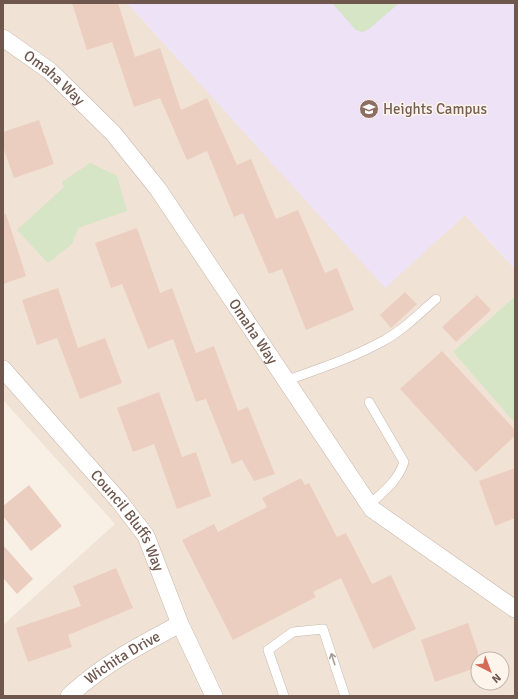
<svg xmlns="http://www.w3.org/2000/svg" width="518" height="699" viewBox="0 0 518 699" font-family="Signika,sans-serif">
<rect width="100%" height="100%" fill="#f9f0e5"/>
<path fill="#f0e2d5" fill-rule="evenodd" d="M3,3h124l258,284 80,-72 50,54v27l-62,56 62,69v275h-512v-71l112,-101 -112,-124zM478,659h24v24h-24z"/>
<path fill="#ede2f6" d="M127,3h388v266l-50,-54 -80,73z"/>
<g fill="#d5e5c5">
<path d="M332,3h67l-30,26 -7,3 -6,-2z"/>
<path d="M90,163l27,13 10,35 -49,17 -6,16 -24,19 -31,-33 47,-43 -2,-5z"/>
<path d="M515,296v127l-62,-71z"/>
</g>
<g fill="#eccec0">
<path d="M72,3h46l17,54 25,-9 21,62 26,-12 30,67 14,-6 25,60 22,-9 27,63 12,-5 17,42 -48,20 -24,-61 -13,5 -26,-61 -9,4 -27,-66 -20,9 -27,-62 -26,9 -22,-65 -25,8z"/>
<path d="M39,120l15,44 -40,14 -11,-31v-15z"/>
<path d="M6,214l20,62 -23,8v-69z"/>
<path d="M137,228l23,65 12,-5 24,65 18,-7 24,65 10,-4 27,67 -21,7 -12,-21 -10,4 -26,-65 -10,3 -23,-63 -25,10 -26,-65 -11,4 -16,-45z"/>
<path d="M58,288l20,60 27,-10 17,45 -42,16 -23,-61 -20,7 -15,-45z"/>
<path d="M405,292l12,12 -26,24 -11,-13z"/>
<path d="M477,295l14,15 -35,32 -14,-15z"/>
<path d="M442,351l73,79v6l-39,36 -76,-83z"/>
<path d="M159,392l23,65 14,-5 15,44 -34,13 -23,-65 -21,8 -16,-44z"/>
<path d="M515,468v50l-20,8 -16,-45z"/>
<path d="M301,478l4,7 4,-2 28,54 9,-4 26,51 19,-9 25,54 -43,20 -32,-71 -28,14 3,5 -83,43 -51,-100 32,-16 4,8 49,-25 -5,-9z"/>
<path d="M29,485l33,41 -31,25 -28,-35v-10z"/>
<path d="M3,545l30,34 -16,15 -14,-16z"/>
<path d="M116,568l17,40 -65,27 4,12 -44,15 -12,-34 65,-22 -8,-20z"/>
<path d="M468,623l10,29v15l-43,15 -14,-42z"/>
</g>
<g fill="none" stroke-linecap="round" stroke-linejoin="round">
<g stroke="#c9b8ad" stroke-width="10">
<g id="service">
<path d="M285,381c34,-12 67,-23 98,-40 20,-11 36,-27 53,-42"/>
<path d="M369,402l35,60c-6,19 -21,30 -35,43"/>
<path d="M284,696l-16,-46 25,-18 30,-3 22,67"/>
</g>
</g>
<g stroke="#c9b8ad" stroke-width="18">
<g id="minor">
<path id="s1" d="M3,38l47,33 63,62 45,56 214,320 143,100"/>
<path id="s2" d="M3,369l117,133 26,34 34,88 34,72"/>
<path id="s3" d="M69,696c33,-31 71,-51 111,-72"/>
</g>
</g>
<use href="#service" stroke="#fff" stroke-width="9"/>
<use href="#minor" stroke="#fff" stroke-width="17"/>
</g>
<defs><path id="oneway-shaft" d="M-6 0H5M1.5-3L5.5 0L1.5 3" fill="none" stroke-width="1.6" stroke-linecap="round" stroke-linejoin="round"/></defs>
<use stroke="#a99a94" href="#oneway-shaft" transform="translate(333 659) rotate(-108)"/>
<defs>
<g id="school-disc" transform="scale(1)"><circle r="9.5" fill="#8d6e63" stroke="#fdf4eb"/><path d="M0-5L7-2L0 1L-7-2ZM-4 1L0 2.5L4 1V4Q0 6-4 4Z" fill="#fff"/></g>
</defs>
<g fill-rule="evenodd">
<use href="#school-disc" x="369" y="109"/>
</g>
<g text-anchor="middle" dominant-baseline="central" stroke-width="3" stroke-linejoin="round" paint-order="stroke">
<g font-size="15" fill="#6f574d" stroke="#fdf4eb">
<text stroke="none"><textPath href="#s1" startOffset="65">Omaha Way</textPath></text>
<text stroke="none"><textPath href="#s1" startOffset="389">Omaha Way</textPath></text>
<text stroke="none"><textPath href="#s2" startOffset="197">Council Bluffs Way</textPath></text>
<text stroke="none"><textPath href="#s3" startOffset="66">Wichita Drive</textPath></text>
</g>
<g font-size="15" fill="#785e54" stroke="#fdf4eb" text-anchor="start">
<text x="383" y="109">Heights Campus</text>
</g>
</g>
<rect width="518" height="699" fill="none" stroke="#6f574d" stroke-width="8"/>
<g transform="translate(490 671) rotate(138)"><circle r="19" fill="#fdf4eb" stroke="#c4b5ac"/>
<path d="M0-3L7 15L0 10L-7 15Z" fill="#d66a58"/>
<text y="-6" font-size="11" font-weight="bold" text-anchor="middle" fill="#6f574d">N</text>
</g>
</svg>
